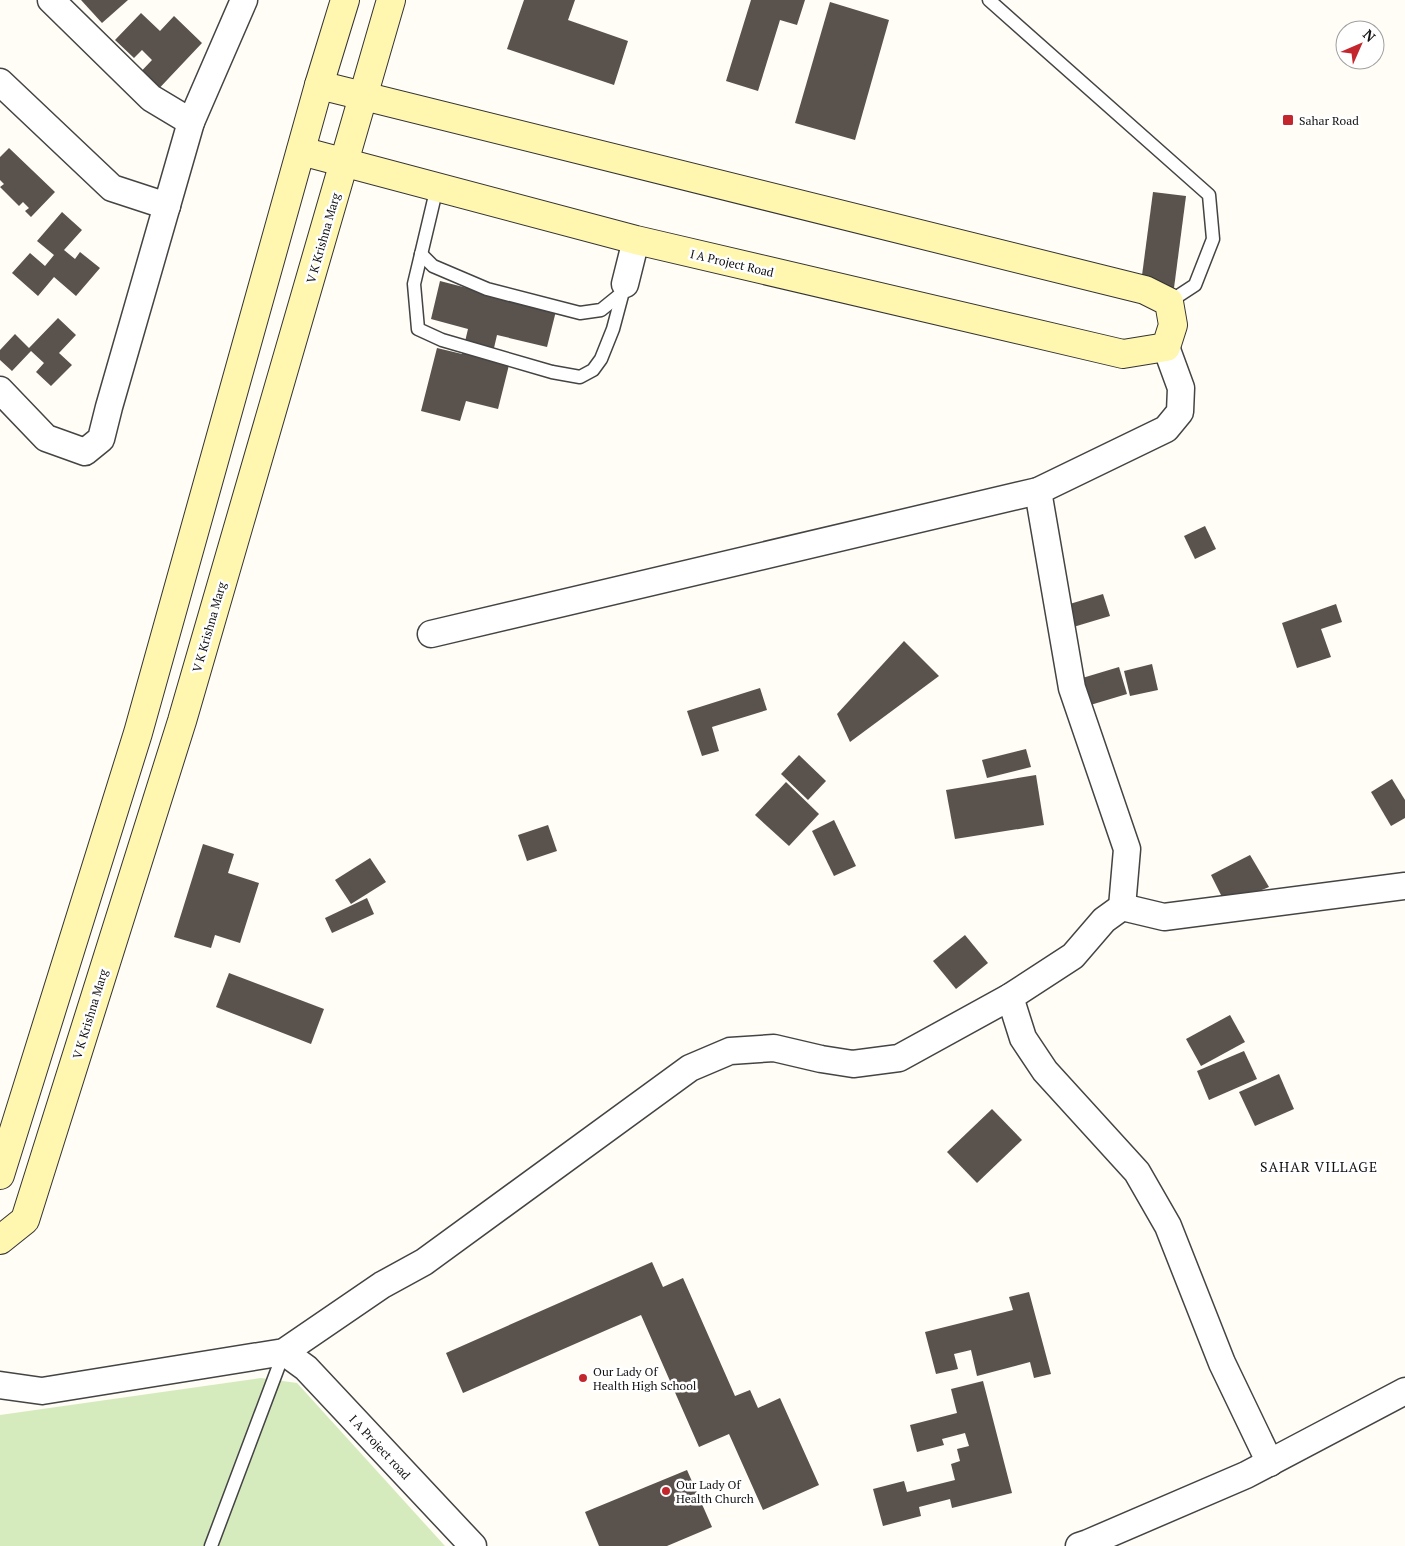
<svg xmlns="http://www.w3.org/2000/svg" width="1405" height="1546" viewBox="0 0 1405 1546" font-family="'PT Serif',serif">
<rect width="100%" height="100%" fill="#fffdf5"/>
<path fill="#d5ebbd" d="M261,1378l36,5 148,163h-445v-131z"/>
<g fill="#5a524d">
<path d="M81,0h47l-26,23z"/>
<path d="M524,0h51l-7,20 60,21 -14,44 -107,-36z"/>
<path d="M751,0h54l-8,25 -17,-5 -22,71 -32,-10z"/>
<path d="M830,2l59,18 -34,120 -60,-17z"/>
<path d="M141,13l19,18 14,-15 28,27 -51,54 -18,-17 19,-20 -10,-10 -8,8 -19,-18z"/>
<path d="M9,148l46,44 -24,25 -6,-6 4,-3 -6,-6 -4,4 -19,-19 4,-3 -4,-4v-23z"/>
<path d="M1153,192l33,4 -12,92 -33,-5z"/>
<path d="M62,212l20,18 -18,20 11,9 5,-7 20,16 -24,28 -22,-19 -16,19 -26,-23 18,-20 15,13 9,-11 -17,-14z"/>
<path d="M440,281l116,30 -9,36 -50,-12 -6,26 18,4 -11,44 -32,-8 -6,20 -39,-10 16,-63 25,6 6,-25 -37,-10z"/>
<path d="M58,318l18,17 -17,18 13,12 -21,21 -15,-14 8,-9 -13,-12 -19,20 -12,-11v-10l15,-16 14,14z"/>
<path d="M1205,526l11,23 -21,10 -11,-23z"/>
<path d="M1103,594l7,22 -40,12 -7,-22z"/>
<path d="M1336,604l6,18 -21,7 10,28 -34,11 -15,-45z"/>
<path d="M904,641l35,35 -89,66 -13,-28z"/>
<path d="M1152,664l6,26 -28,6 -6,-25z"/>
<path d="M1119,667l8,27 -40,12 -8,-27z"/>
<path d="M760,688l7,22 -55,17 7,24 -17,5 -15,-45z"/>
<path d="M1026,749l5,18 -44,11 -5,-18z"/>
<path d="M799,755l27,26 -18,19 -27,-26z"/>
<path d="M1036,775l8,50 -89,14 -9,-49z"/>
<path d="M1392,779l13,21v18l-14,8 -20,-34z"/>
<path d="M786,782l33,32 -30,32 -34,-31z"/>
<path d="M834,820l22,46 -22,10 -22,-45z"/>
<path d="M548,825l9,26 -30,10 -9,-26z"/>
<path d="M203,844l31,10 -6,19 31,10 -19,60 -25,-8 -4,13 -37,-11z"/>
<path d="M1250,855l19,32 -43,18 -15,-30z"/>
<path d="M370,858l16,24 -35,22 -16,-24z"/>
<path d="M367,898l7,16 -42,19 -7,-15z"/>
<path d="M965,935l23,28 -32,26 -23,-28z"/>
<path d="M229,973l95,36 -13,35 -95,-37z"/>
<path d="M1230,1015l15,27 -44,24 -15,-27z"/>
<path d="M1244,1051l13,28 -48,21 -12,-29z"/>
<path d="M1279,1074l15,35 -39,17 -16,-34z"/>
<path d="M992,1109l30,31 -45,43 -30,-31z"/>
<path d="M652,1262l11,25 20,-9 52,118 15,-6 8,18 22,-10 39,87 -56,25 -34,-76 -30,13 -58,-132 -178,78 -17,-40z"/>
<path d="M1029,1292l22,82 -17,4 -4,-16 -53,14 -6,-26 -17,4 4,15 -22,5 -11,-42 88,-22 -4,-13z"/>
<path d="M983,1381l29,112 -60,15 -2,-9 -31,8 2,9 -38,10 -10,-37 31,-8 3,11 48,-12 -4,-16 9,-3 -3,-12 12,-3 -4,-13 -23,6 2,6 -27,7 -7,-27 47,-12 -6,-24z"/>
<path d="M687,1470l25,57 -45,19h-68l-14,-34z"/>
</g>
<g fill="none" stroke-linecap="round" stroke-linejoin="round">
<g stroke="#444" stroke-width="15">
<g id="lane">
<path d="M989,0l220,195 4,44 -18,46 -26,17"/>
<path d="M437,187l-23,97 4,45 24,11 110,32 28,5 13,-7 8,-11 12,-30 12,-45"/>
<path d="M421,254l12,12 54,23 93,24 21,-3 21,-17"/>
<path d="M211,1546l73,-194"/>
</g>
</g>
<g stroke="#444" stroke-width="29">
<g id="street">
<path d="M51,0l100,98 40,24"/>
<path d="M0,82l112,106 55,18"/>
<path d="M625,284l11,-44"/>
<path d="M0,390l46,48 39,14 16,-13 8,-32 82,-285 53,-122"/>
<path d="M431,634l607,-143 128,-62 14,-17 1,-24 -15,-41"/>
<path d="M1122,907l42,10 241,-31"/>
<path d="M1010,997l13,41 22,33 92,101 31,54 54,137 48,100"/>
<path d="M284,1352l22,16 167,178"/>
<path d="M0,1385l42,6 242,-39 98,-67 42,-23 266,-194 40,-17 44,-3 47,11 32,5 46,-6 111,-61 63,-41 31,-36 18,-13 5,-58 -55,-161 -34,-197"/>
<path d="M1079,1546l9,-3 158,-68 159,-84"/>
</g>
</g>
<g stroke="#333" stroke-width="30">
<g id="secondary">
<path d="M301,151l335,89 487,114 43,-7 7,-22 -4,-23 -24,-12 -826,-205"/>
<path d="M0,1175l138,-442 181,-648 26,-85"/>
<path d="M0,1240l25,-20 157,-499 209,-721"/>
</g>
</g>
<use href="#lane" stroke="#fff" stroke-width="12"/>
<use href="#street" stroke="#fff" stroke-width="26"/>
<use href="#secondary" stroke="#fff6b0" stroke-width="28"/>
</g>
<g fill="#c4262e" stroke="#fff" stroke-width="2">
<rect x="1282" y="114" width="12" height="12" rx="2.5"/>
<circle cx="583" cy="1378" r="5"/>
<circle cx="666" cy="1491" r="5"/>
</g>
<g text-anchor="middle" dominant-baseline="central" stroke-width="5" stroke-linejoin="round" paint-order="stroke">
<g font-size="12" fill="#111" stroke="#fff" text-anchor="start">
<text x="1299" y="120">Sahar Road</text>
<text x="593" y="1371">Our Lady Of<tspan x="593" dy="14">Health High School</tspan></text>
<text x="676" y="1484">Our Lady Of<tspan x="676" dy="14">Health Church</tspan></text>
</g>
<g font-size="12" fill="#111" stroke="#fff">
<text transform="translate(323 238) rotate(-74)">V K Krishna Marg</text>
<text transform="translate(732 263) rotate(13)">I A Project Road</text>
<text transform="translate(209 627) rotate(-74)">V K Krishna Marg</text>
<text transform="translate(90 1014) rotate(-73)">V K Krishna Marg</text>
<text transform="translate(380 1447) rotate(47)">I A Project road</text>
</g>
<g font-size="14" letter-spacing="1" fill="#111" stroke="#fff">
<text x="1319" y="1166">SAHAR VILLAGE</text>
</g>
</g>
<g transform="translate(1360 45) rotate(45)"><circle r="24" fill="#ffffff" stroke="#a0a0a0"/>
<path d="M0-4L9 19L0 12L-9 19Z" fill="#c4262e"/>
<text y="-8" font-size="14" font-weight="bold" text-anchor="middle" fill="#111111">N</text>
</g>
</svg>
